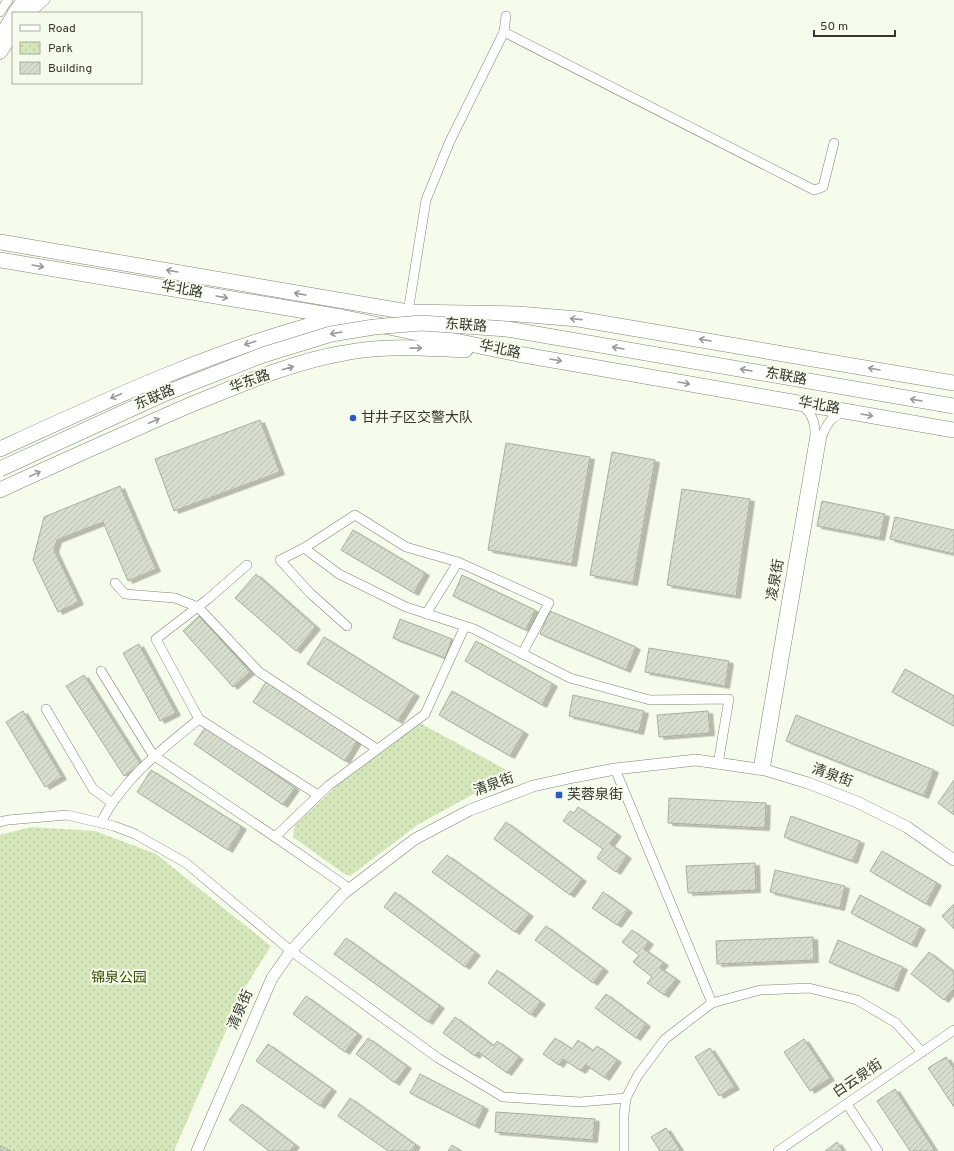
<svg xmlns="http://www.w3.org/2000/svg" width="954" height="1151" viewBox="0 0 954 1151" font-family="Overpass,'Noto Sans SC',sans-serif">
<defs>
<pattern id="park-dots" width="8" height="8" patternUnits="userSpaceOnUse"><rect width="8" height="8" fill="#d5e7ba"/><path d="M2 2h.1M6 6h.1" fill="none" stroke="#b7c7a0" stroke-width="1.8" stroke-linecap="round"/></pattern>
<pattern id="building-hatch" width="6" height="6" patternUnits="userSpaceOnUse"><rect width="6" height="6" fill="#d7decd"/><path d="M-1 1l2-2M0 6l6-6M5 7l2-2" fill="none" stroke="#b9bfb0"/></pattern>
<filter id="shadow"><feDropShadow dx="4.5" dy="2.5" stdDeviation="0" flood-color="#0004"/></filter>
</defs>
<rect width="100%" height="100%" fill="#f5fceb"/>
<g fill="url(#park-dots)">
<path d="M420,723l92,50 -93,51 -69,52 -7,-3 -50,-36 2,-12 45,-42z"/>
<path d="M31,827l64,4 61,23 115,92 -27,43 -70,162h-174v-316z"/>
</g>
<g fill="url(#building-hatch)" stroke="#a8af9e" filter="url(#shadow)">
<path d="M260,420l20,52 -106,39 -19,-52z"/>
<path d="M506,443l84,14 -18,107 -84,-14z"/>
<path d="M612,452l43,8 -22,123 -43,-8z"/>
<path d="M120,486l36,83 -28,12 -25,-59 -46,18 -3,10 25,52 -21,10 -25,-52 11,-43z"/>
<path d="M682,489l68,10 -14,97 -69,-11z"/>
<path d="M822,501l63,13 -5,24 -63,-12z"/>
<path d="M895,517l59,13v24l-64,-15z"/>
<path d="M353,530l72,43 -11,20 -73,-43z"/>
<path d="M256,574l60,53 -20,24 -61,-53z"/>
<path d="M462,575l73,35 -9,20 -73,-34z"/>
<path d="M550,611l86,36 -10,23 -86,-36z"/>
<path d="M199,616l51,56 -17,15 -50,-56z"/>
<path d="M400,619l52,20 -7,19 -52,-20z"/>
<path d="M324,637l91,57 -17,27 -91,-57z"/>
<path d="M476,641l77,43 -11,21 -77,-44z"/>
<path d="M139,644l37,69 -16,8 -37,-68z"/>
<path d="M649,648l80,13 -4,25 -80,-14z"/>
<path d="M905,669l49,27v30l-62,-34z"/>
<path d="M84,675l57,90 -17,11 -58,-90z"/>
<path d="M266,682l92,58 -13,21 -92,-59z"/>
<path d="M452,691l72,41 -14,24 -71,-41z"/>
<path d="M573,695l71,16 -5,21 -70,-16z"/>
<path d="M23,711l39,66 -17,10 -39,-65z"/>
<path d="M708,711l2,22 -51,4 -2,-22z"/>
<path d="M796,715l138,55 -10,26 -138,-55z"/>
<path d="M206,726l89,62 -12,17 -89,-61z"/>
<path d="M151,770l91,57 -14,23 -91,-58z"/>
<path d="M954,780v35l-16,-12z"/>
<path d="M669,798l97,5 -1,25 -97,-5z"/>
<path d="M578,807l39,27 -7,10 17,12 -11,16 -19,-14 6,-9 -40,-28 7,-10 4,2z"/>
<path d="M791,816l69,25 -7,20 -69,-24z"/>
<path d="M506,822l76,57 -12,16 -76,-56z"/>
<path d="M882,851l55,32 -11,21 -56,-33z"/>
<path d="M447,855l82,59 -14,18 -83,-60z"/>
<path d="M755,863l1,27 -68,3 -2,-27z"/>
<path d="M775,870l70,16 -5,22 -70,-16z"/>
<path d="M395,892l81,61 -11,14 -81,-60z"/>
<path d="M603,892l25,18 -11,15 -25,-17z"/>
<path d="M860,895l61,32 -9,18 -61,-32z"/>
<path d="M954,904v25l-12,-13z"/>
<path d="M546,926l58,43 -11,14 -58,-43z"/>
<path d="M632,930l17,12 -5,7 20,14 -4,5 16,11 -12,16 -17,-12 5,-6 -19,-15 6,-7 -17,-13z"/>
<path d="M813,937l1,23 -97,4 -1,-23z"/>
<path d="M346,938l94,68 -12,16 -94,-68z"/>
<path d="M838,940l65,27 -9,22 -65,-27z"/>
<path d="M929,952l25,20v20l-2,-2 -8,10 -33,-26z"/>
<path d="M497,970l44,32 -10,13 -43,-32z"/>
<path d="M606,994l40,30 -10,14 -41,-30z"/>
<path d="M306,996l52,38 -13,18 -52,-38z"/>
<path d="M455,1017l39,29 3,-5 22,16 -12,16 -29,-21 -3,4 -32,-23z"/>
<path d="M368,1038l39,28 -12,17 -39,-29z"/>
<path d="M555,1038l17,11 6,-9 15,11 4,-5 20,14 -12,18 -19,-13 -5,6 -18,-12 -4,6 -16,-11z"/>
<path d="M804,1039l26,39 -20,13 -26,-39z"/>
<path d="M268,1044l64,45 -12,17 -64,-45z"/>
<path d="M710,1048l25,39 -16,9 -24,-39z"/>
<path d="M946,1057l8,12v38l-26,-39z"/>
<path d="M420,1074l64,33 -9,19 -65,-33z"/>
<path d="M895,1089l40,62h-25l-33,-50z"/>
<path d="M350,1098l66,47 -4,6h-24l-50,-35z"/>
<path d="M242,1104l53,41 -5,6h-21l-40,-31z"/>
<path d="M496,1112l99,7 -2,21 -98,-8z"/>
<path d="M666,1128l7,11 8,12h-21l-9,-14z"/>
<path d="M837,1142l6,9h-18z"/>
<path d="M452,1145l9,6h-13z"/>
<path d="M0,1146l11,5h-11z"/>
</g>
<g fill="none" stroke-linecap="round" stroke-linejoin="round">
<g stroke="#7e8575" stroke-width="10">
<g id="minor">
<path d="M0,12l8,-12"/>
<path d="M30,13l15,-13"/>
<path d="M504,32l310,158 9,-3 11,-44"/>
<path d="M408,312l18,-112 24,-59 54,-109 2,-16"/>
<path d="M304,548l35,26 67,33 68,22 96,49 80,22 79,-1 -11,65"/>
<path d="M247,565l-39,34 -52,40 43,80 119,76"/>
<path d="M115,583l10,11 50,4 23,9 61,65 118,77"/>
<path d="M426,614l32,-52"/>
<path d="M347,626l-37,-33 -30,-33 24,-12 51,-33 51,32 52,15 91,41 -27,51"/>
<path d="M101,671l52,84 122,82 75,52"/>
<path d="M46,709l47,80 18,13"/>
<path d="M615,769l97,234"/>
<path d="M758,769l57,-334c0,-13 -3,-23 -15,-31"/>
<path d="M765,770l57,-334c5,-12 10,-21 23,-24"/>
<path d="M0,822l8,-2 59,-5 47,11 21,8 51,29 105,88 147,107 65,39 77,5 46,-4"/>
<path d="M101,822c22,-43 61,-73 98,-103"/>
<path d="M275,837l53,-51 97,-72 40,-88"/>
<path d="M847,1104l31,47"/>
<path d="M624,1151v-36l2,-17 12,-23 27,-36 47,-36 48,-13 49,-2 48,12 39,23 26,29"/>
<path d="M778,1151l176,-121"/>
</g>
</g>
<g stroke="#7e8575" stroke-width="12">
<g id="tertiary">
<path d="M13,13l9,-13"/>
<path d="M0,34l13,-20"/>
<path d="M197,1151l75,-173 19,-27 52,-57 72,-55 55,-29 63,-24 41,-9 41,-8 81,-9 69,10 43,13 49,19 50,25 47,33"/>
</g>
</g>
<g stroke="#7e8575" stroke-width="15">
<g id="primary">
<path d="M25,13l8,-13"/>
<path d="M0,52l13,-20"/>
</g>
</g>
<g stroke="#7e8575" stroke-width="16">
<g id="trunk">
<path d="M0,242l408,70 110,2 60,5 376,64"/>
<path d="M0,260l341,57 177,37 436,76"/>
<path d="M0,449c109,-50 218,-101 334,-130"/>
<path d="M0,490c63,-29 126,-57 190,-85 50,-20 101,-43 154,-52 39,-8 81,-5 121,-3"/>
</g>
</g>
<use href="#minor" stroke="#fff" stroke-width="9"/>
<use href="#tertiary" stroke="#fff" stroke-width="11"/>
<use href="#primary" stroke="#fff" stroke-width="14"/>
<use href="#trunk" stroke="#fff" stroke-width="15"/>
<g stroke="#7e8575" stroke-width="16" stroke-linecap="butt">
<path id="trunk-bridge" d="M0,469l166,-76 97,-38 68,-21 43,-7 47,-4 86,6 447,77"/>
</g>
<use href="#trunk-bridge" stroke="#fff" stroke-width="15"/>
</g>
<defs><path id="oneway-shaft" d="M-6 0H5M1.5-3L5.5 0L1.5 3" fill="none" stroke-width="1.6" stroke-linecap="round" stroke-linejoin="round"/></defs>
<g stroke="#9a9b98">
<use href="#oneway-shaft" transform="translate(38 266) rotate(10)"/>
<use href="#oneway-shaft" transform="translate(172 271) rotate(-170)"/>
<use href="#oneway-shaft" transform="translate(300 294) rotate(-170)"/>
<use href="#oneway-shaft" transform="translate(222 297) rotate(10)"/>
<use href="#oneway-shaft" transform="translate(576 319) rotate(-174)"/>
<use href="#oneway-shaft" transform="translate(336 333) rotate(170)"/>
<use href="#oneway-shaft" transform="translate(705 340) rotate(-170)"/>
<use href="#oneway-shaft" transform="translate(250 343) rotate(162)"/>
<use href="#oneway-shaft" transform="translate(416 348) rotate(-1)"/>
<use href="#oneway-shaft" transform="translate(618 348) rotate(-170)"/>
<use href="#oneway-shaft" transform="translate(556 360) rotate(10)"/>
<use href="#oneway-shaft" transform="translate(288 368) rotate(-16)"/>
<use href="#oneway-shaft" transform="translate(874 369) rotate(-170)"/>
<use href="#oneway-shaft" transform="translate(746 370) rotate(-170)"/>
<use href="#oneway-shaft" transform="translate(684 383) rotate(10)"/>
<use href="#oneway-shaft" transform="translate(116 396) rotate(157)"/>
<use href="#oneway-shaft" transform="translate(916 400) rotate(-170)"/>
<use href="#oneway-shaft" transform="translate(867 415) rotate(10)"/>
<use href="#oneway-shaft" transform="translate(154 421) rotate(-23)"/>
<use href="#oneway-shaft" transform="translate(35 474) rotate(-25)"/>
</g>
<g fill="#2d58c7" stroke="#f5fceb" stroke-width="1.5">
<circle cx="353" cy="418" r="4"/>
<rect x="555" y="791" width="8" height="8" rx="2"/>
</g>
<g text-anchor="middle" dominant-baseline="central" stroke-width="4" stroke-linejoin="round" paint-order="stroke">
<g font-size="14" fill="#343730" stroke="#f5fceb">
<text transform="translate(182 290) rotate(10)">华北路</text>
<text transform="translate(466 326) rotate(4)">东联路</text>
<text transform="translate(500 350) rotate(12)">华北路</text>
<text transform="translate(786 377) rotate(10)">东联路</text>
<text transform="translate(250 382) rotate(-20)">华东路</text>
<text transform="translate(155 398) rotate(-23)">东联路</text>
<text transform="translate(819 406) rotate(10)">华北路</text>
<text transform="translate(776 580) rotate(-80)">凌泉街</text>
<text transform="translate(832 776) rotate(20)">清泉街</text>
<text transform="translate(494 785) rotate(-20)">清泉街</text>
<text transform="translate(241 1010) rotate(-66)">清泉街</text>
<text transform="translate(858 1079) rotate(-34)">白云泉街</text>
</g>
<g font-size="14" fill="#343730" stroke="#f5fceb" text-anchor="start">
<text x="361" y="418">甘井子区交警大队</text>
<text x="567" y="795">芙蓉泉街</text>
</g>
<g font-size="14" fill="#3b5104" stroke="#f5fceb">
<text x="119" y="978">锦泉公园</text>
</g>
</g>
<rect x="12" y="12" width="130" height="72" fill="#f5fceb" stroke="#a8ada0"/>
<rect x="20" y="25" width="20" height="6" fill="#ffffff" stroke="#a8ada0"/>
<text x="48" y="32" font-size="12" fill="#343730">Road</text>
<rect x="20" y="42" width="20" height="12" fill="url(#park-dots)" stroke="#a8ada0"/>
<text x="48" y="52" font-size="12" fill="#343730">Park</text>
<rect x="20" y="62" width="20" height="12" fill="url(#building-hatch)" stroke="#a8ada0"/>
<text x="48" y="72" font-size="12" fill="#343730">Building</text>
<path d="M814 30v6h81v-6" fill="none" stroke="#343730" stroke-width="2"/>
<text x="820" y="30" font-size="12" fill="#343730" stroke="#f5fceb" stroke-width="3" paint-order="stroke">50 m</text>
</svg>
